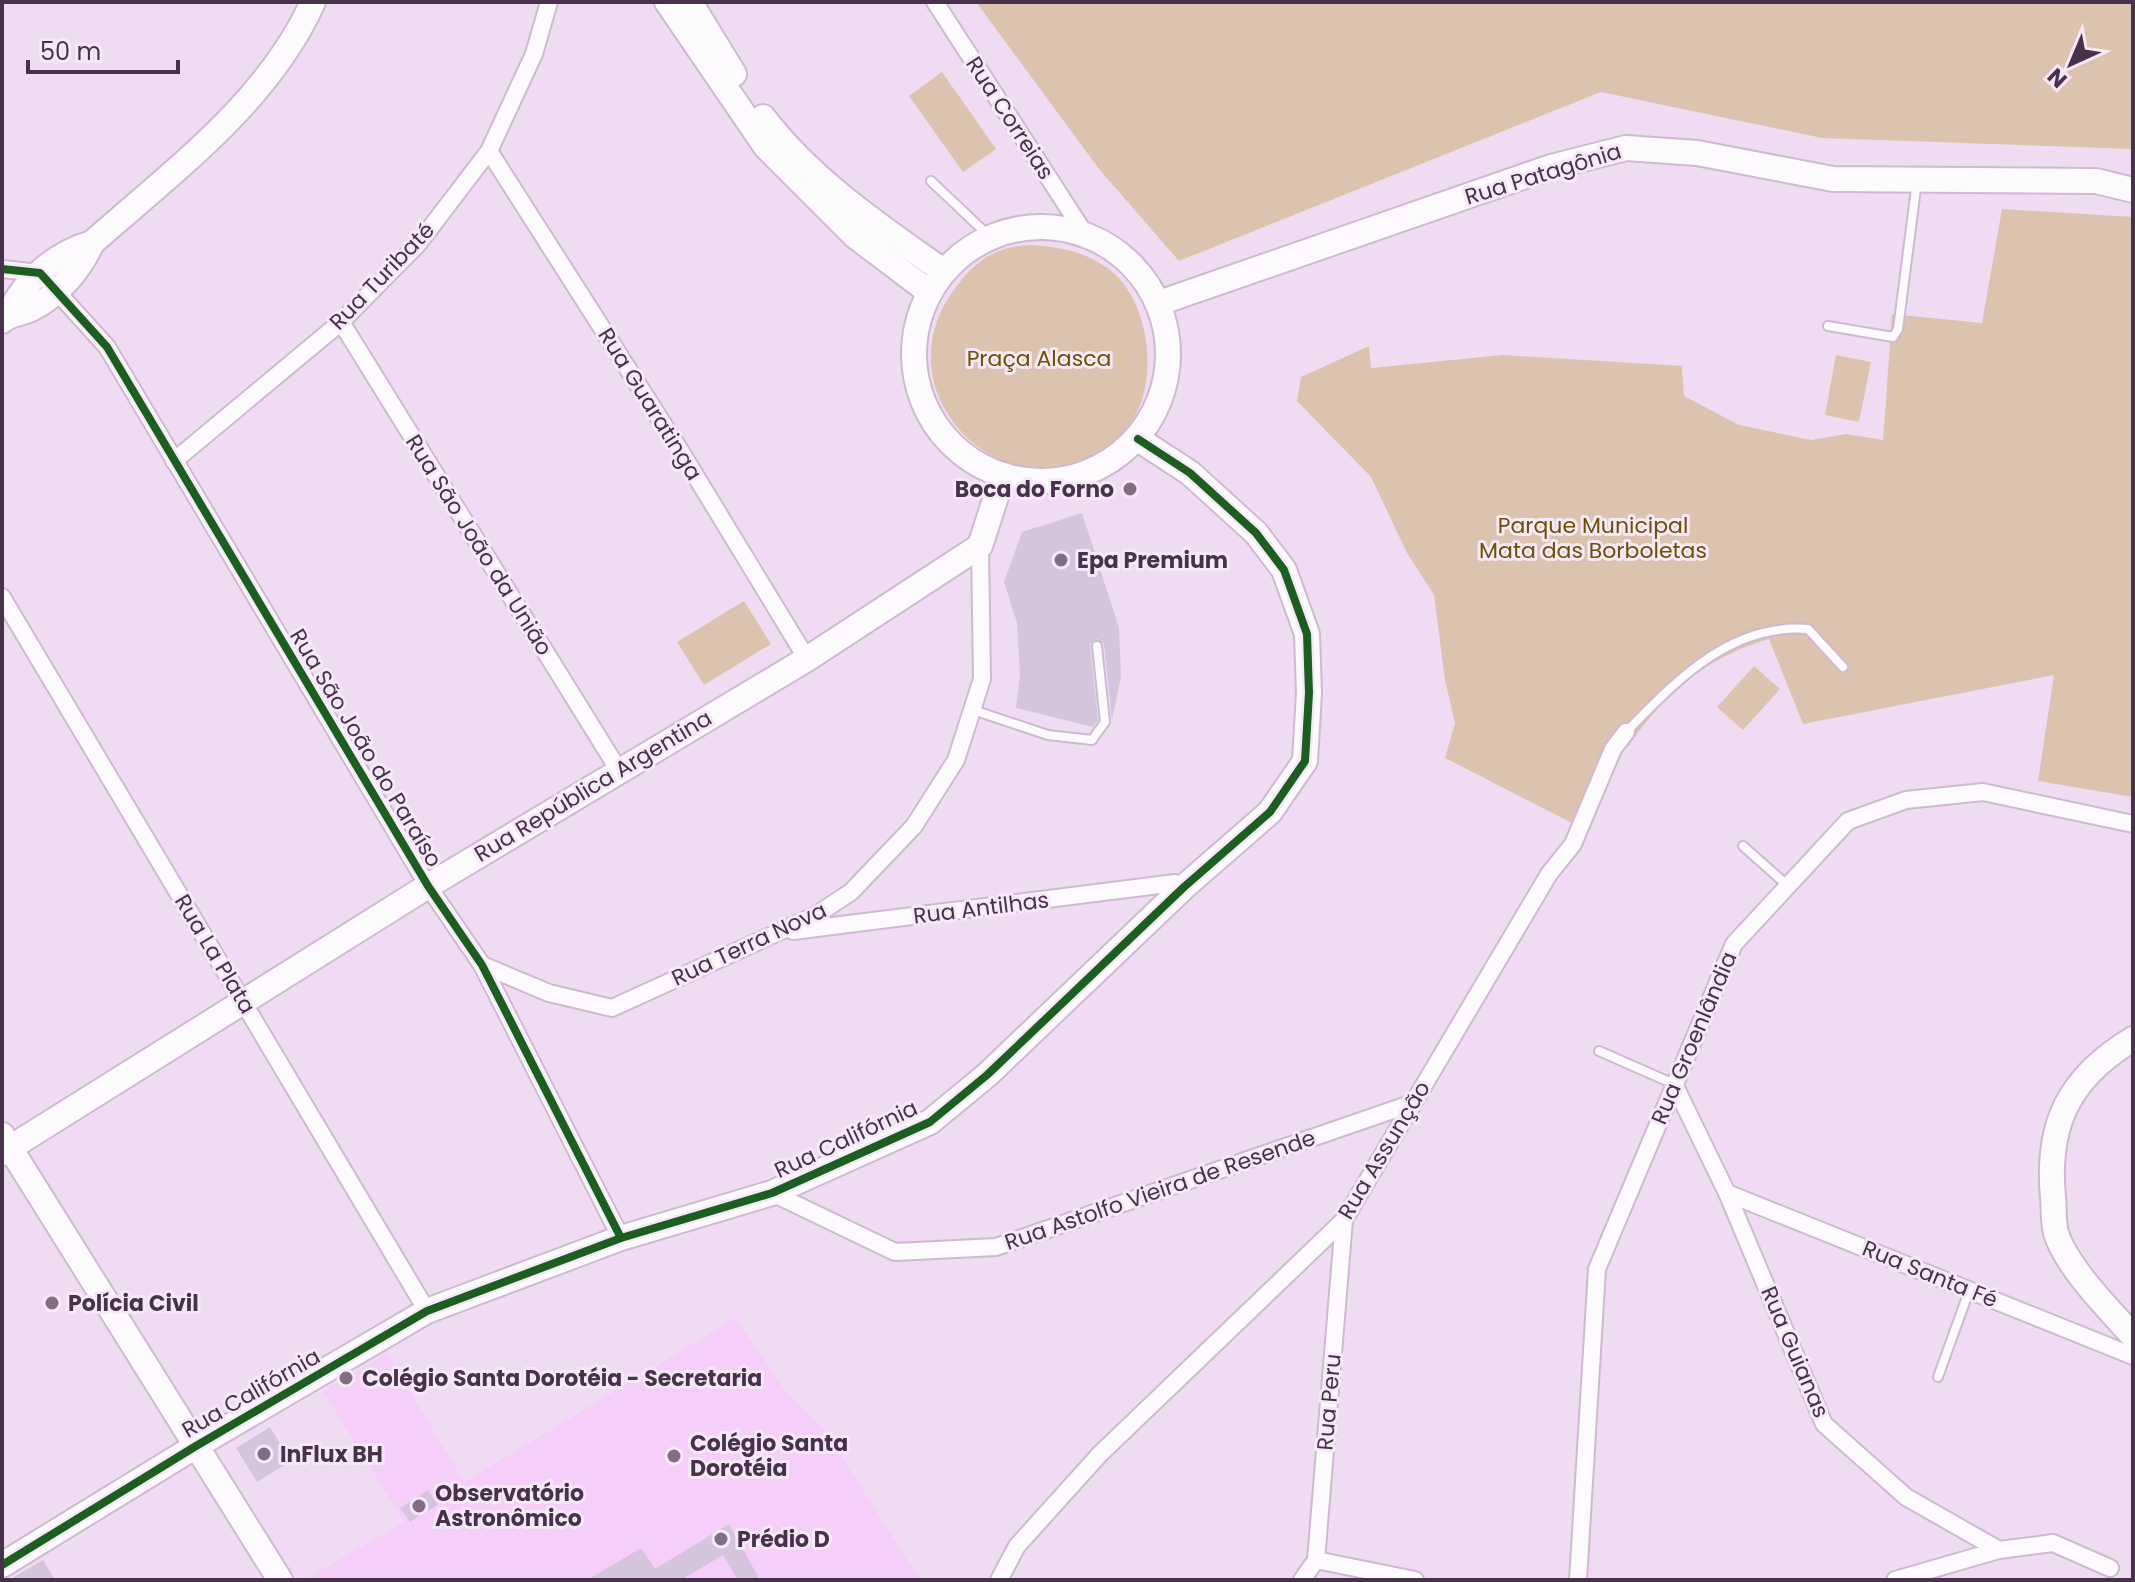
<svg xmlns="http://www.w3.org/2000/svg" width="2135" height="1582" viewBox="0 0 2135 1582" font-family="Poppins,sans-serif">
<rect width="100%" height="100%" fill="#f0dcf2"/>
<path fill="#f5cff9" d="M736,1318l48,71 41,41 95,150h-616l100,-58 -81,-131 64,-38 77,129z"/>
<g fill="#dcc3af">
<path d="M976,2h1157v147l-311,-11 -221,-46 -422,169 -80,-92z"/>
<path d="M942,72l54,77 -33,23 -54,-76z"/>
<path d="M2002,209l131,8v580l-95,-16 16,-106 -251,49 -34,-85c-62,18 -106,55 -141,108l-19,-6 -37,82 -127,-65 10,-35 -10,-43 -11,-85 -27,-42 -36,-76 -74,-76 4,-24 68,-31 2,22 132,-13 179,11 2,30 55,29 72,15 35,-6 37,6 9,-126 90,9z"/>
<path d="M1031,245c29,2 56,7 79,25 41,31 50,116 19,155 -94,118 -266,-24 -170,-142 20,-25 40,-37 72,-38z"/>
<path d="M1836,355l35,7 -12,60 -34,-7z"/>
<path d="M744,601l27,43 -67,41 -27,-43z"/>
<path d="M1754,666l26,23 -37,41 -26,-23z"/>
</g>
<g fill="#d4c5dd">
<path d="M1082,513l37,115 2,49 -9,43 -8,-76 -7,-5 -7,5 8,76 -5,7 -77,-19 4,-33 -3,-52 -13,-41 18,-50z"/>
<path d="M270,1427l21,34 -34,21 -21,-34z"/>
<path d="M428,1490l10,15 -28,17 -10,-14z"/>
<path d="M729,1524l31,56h-22l-15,-25 -42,25h-94l54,-32 14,21z"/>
<path d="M43,1560l12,20h-46z"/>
</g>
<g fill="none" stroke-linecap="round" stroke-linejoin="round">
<g stroke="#cebad0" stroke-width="12">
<g id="lane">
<path d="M931,181l58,55"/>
<path d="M1828,326l65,11 5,-8 19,-148"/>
<path d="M973,710l75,25 44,5 13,-18 -8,-76"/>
<path d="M1626,732c50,-51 104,-109 182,-103l35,38"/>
<path d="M1743,846l45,40"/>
<path d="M1599,1051l75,33"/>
<path d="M1938,1377l31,-86"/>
</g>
</g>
<g stroke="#cebad0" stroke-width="20">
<g id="street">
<path d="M935,2l150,232"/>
<path d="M489,151l192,301 126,207"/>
<path d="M2,269l38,4 67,74 321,539 54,79 139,273"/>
<path d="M341,322l277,447"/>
<path d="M174,461l167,-139 77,-78 71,-93 45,-97 15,-52"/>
<path d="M2,597l425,714"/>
<path d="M793,931l382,-48 9,4"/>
<path d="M482,965l67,28 63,15 204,-93 35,-23 63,-66 42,-66 26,-81 -2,-133"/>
<path d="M1674,1084l53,109 97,231 82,73 93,53"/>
<path d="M772,1193l123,59 101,-5 417,-144"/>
<path d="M1727,1193l406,163"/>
<path d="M1316,1560l99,20"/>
<path d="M999,1580l18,-34 83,-92 244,-234 205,-346 24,-30 40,-95 13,-17"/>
<path d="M1302,1580l14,-20 28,-340"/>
<path d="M1578,1580l19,-311 137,-325 114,-123 58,-21 77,-8 150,32"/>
<path d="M1895,1580l104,-30 54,-7 57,25"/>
</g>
</g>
<g stroke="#cebad0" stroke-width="28">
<g id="secondary">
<path d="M667,2l99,145 89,89 74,56"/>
<path d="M690,2l44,72"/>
<path d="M763,117c48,63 116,109 180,154"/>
<circle cx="1041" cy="354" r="127"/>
<path d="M1159,303l392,-136 75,-19 71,5 136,26 263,2 37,9"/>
<path d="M9,315c14,-35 48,-62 83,-72"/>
<path d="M2,321c9,-8 19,-7 29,-12 27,-13 49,-40 61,-66 80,-71 176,-141 221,-241"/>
<path d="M2133,1039c-63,38 -87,84 -80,158 1,11 0,25 3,36 10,33 54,78 77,103"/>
<path d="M2,1135l278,445"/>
<path d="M2,1153l426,-267 379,-227 173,-113 23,-71"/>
<path d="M2,1565l194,-119 231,-135 194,-73 151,-45 158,-71 57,-47 197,-188 86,-75 35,-51 4,-68 -2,-59 -23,-64 -28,-37 -66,-60 -52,-34"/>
</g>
</g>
<use href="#lane" stroke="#fdfafd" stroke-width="8"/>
<use href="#street" stroke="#fdfafd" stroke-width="16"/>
<use href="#secondary" stroke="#fdfafd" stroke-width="24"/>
<g stroke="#f6e9f7" stroke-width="13">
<g id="cycleway">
<path d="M2,269l38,4 67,74 321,539 54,79 139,273"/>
<path d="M2,1565l194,-119 231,-135 194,-73 151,-45 158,-71 57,-47 197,-188 86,-75 35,-51 4,-68 -2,-59 -23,-64 -28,-37 -66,-60 -52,-34"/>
</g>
</g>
<use href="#cycleway" stroke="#1b5e20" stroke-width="8"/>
</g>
<g fill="#836d85" stroke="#f6e9f7" stroke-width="3">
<circle cx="1130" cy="489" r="8"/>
<circle cx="1061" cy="560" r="8"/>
<circle cx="52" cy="1303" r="8"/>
<circle cx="346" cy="1378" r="8"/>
<circle cx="264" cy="1454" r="8"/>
<circle cx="674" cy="1456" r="8"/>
<circle cx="419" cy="1506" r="8"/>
<circle cx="721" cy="1539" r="8"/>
</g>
<g text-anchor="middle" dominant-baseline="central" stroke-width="6" stroke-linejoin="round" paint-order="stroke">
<g font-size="22" fill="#48314b" stroke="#f6e9f7">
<text transform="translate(1010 118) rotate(57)">Rua Correias</text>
<text transform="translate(1543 174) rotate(-17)">Rua Patagônia</text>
<text transform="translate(382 276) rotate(-46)">Rua Turibaté</text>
<text transform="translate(650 404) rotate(58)">Rua Guaratinga</text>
<text transform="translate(479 545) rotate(58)">Rua São João da União</text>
<text transform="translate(366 748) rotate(59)">Rua São João do Paraíso</text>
<text transform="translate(593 786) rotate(-31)">Rua República Argentina</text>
<text transform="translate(981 908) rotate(-7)">Rua Antilhas</text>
<text transform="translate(749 944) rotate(-25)">Rua Terra Nova</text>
<text transform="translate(215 954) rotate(59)">Rua La Plata</text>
<text transform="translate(1694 1038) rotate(-67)">Rua Groenlândia</text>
<text transform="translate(846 1139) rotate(-25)">Rua Califórnia</text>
<text transform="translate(1384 1150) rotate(-59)">Rua Assunção</text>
<text transform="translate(1160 1190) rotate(-19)">Rua Astolfo Vieira de Resende</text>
<text transform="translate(1930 1274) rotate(22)">Rua Santa Fé</text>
<text transform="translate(1795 1352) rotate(67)">Rua Guianas</text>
<text transform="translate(251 1393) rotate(-30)">Rua Califórnia</text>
<text transform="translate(1329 1402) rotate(-85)">Rua Peru</text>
</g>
<g font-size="22" fill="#6e5004" stroke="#f6e9f7">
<text x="1039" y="358">Praça Alasca</text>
<text x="1593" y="525">Parque Municipal<tspan x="1593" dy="25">Mata das Borboletas</tspan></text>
</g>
<g font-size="22" font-weight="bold" fill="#48314b" stroke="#f6e9f7" text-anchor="start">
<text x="1114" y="489" text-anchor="end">Boca do Forno</text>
<text x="1077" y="560">Epa Premium</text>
<text x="68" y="1303">Polícia Civil</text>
<text x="362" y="1378">Colégio Santa Dorotéia - Secretaria</text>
<text x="690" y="1443">Colégio Santa<tspan x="690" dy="25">Dorotéia</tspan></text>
<text x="280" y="1454">InFlux BH</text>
<text x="435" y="1493">Observatório<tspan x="435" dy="25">Astronômico</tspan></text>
<text x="737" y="1539">Prédio D</text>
</g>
</g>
<rect width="2135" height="1582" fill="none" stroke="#48314b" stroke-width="8"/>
<g transform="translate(2071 64) rotate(224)" stroke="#f6e9f7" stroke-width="6" paint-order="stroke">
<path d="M0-6L14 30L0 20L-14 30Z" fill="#48314b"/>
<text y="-12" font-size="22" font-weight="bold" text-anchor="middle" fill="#48314b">N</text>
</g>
<path d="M28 60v12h150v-12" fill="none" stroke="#48314b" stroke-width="4"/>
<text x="40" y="60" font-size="24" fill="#48314b" stroke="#f6e9f7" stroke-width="6" paint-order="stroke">50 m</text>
</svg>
